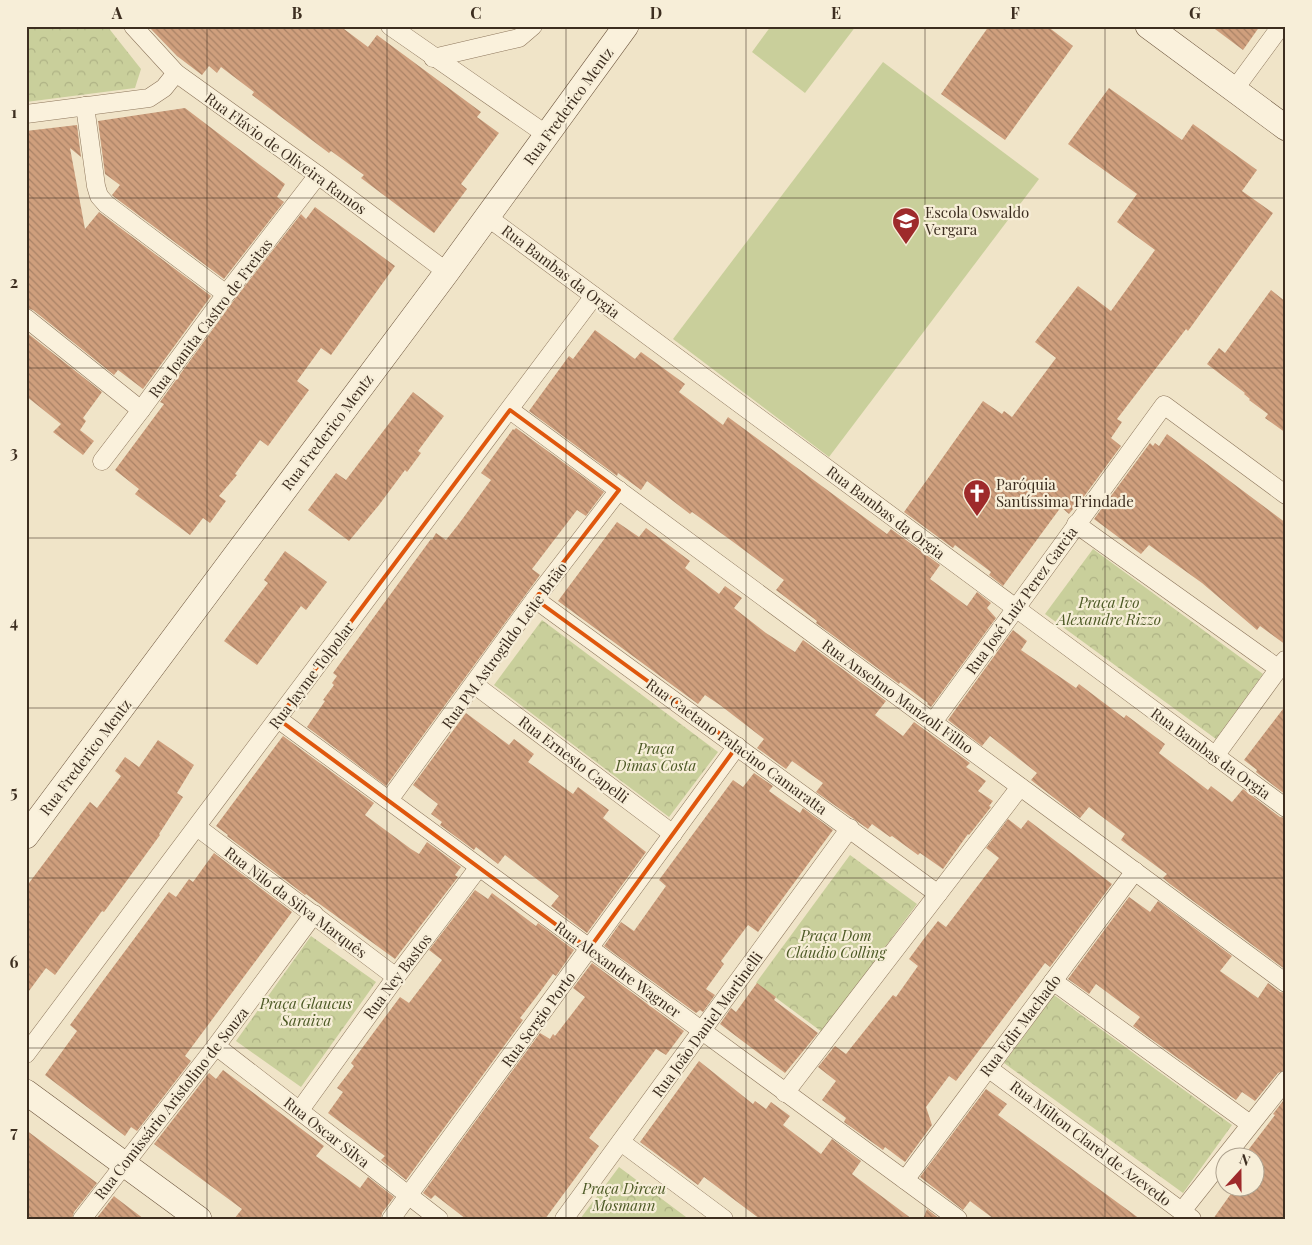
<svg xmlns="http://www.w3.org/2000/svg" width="1312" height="1245" viewBox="0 0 1312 1245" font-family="'Playfair Display',serif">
<defs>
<pattern id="park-crowns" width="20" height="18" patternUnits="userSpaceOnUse" patternTransform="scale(1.25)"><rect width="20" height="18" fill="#c9cf9b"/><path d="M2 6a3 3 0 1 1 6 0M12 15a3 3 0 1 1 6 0" fill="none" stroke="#aeb285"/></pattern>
<pattern id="building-back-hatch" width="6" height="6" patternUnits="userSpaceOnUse" patternTransform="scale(1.25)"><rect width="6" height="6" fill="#cf9f7d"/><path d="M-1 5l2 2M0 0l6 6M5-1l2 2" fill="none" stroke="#a98266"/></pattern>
</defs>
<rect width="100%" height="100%" fill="#f0e4c8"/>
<g fill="url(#park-crowns)">
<path d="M26,26h81l34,43 -6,19 -109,14z"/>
<path d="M1093,549l170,125 -47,65 -171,-125z"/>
<path d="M542,620l176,132 -49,65 -175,-132z"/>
<path d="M850,855l67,49 -95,128 -66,-49z"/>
<path d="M311,936l65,46 -75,105 -65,-46z"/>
<path d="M1054,995l178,130 -49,68 -179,-130z"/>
<path d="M619,1167l67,50 -2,2h-104z"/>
</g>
<g fill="#c9cf9b">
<path d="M771,26h85l-51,67 -53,-41z"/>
<path d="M883,62l156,117 -210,278 -156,-118z"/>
</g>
<g fill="url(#building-back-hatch)">
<path d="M148,26h192l28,21 9,-12 104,77 -4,5 22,16 -38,51 6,5 -33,44 -73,-55 3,-3 -33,-24 -2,2 -77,-58 2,-3 -33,-25 -4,6 -8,-7 -7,9 -25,-19z"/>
<path d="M989,26h58l26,20 -68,94 -64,-46z"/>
<path d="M1211,26h49l-17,24z"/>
<path d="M1109,88l73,52 11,-16 64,46 -15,21 31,22 -85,118 -2,-2 -69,90 5,3 -11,16 10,8 -44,60 -1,-1 -7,9 -8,-7 -58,79 -14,-11 2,-3 -36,-27 -2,3 -49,-36 79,-111 19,13 2,-3 8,6 44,-59 -21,-16 43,-56 33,25 44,-61 -38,-28 20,-28 -69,-50z"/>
<path d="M185,108l100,76 -8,13 7,5 -60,77 -111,-83 -1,-1 8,-10 -15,-11 -7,-53z"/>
<path d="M77,125l4,32 -11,-9 15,81 14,-17 112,84 -68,93 -25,-19 -4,5 -81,-65 -7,-2v-177z"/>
<path d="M315,207l80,59 -64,89 -10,-7 -24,33 12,9 -41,56 -8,-6 -25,34 2,1 -18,21 7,5 -16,22 -7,-5 -13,17 -55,-41 4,-5 -24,-19 49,-66 -4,-2 74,-102 67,-86 5,5z"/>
<path d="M1271,290l15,12v131l-21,-15 3,-4 -19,-14 1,-1 -6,-5 1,-1 -38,-29 12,-16 6,5z"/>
<path d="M595,330l40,29 6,-7 44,32 -6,8 44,33 5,-8 159,117 4,-5 49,36 -10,14 37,27 10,-14 14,11 -4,5 9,10 -65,89 -4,-3 1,-1 -28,-21 -1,2 -83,-61 1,-2 -41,-31 8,-10 -48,-36 -44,-32 -2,2 -43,-33 -6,9 -23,-17 -1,3 -88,-65 40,-55 4,3z"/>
<path d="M26,332l76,60 -19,26 3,3 -6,9 14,11 -11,14 -30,-23 8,-8 -35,-28z"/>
<path d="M413,392l31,24 -26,35 3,2 -14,19 -2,-2 -26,35 -30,36 -41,-31 28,-37 10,7z"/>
<path d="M516,428l88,64 -18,24 -9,-6 -45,59 8,6 -154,211 -79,-59 18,-26 -2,-1 11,-15 -2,-2 5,-7 -4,-3 98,-134 1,1 4,-7 10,7 12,-15 33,-45 -10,-7 32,-44 1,1z"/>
<path d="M1167,434l119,89v122l-26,-19 -3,4 -55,-47 -53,-38 -8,9 -47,-35 56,-76 3,3 2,-3 4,3z"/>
<path d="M617,522l22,15 7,-9 44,33 -5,7 34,26 6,-8 17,12 -8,10 32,25 29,19 8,-12 83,61 -11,14 28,21 11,-14 56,41 -4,4 20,14 -8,10 15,10 -4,5 2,1 -22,28 -1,-1 -25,35 -23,-16 -2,2 -26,-19 -2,1 -18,-13 -4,5 -52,-37 7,-9 -31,-22 -6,8 -29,-21 7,-9 -44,-34 -15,-10 -7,9 -140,-103z"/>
<path d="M285,551l42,31 -21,28 -5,-4 -44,59 -33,-24 44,-58 -4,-3z"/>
<path d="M1013,630l14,11 -6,9 55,38 3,-4 45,34 2,-3 39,29 -6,9 49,37 3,-4 21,16 11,-13 37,28 6,1v152l-116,-86 -7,-6 4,-4 -46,-34 4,-6 -36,-27 -9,11 -49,-38 6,-7 -47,-37 -8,10 -34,-26z"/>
<path d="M1286,705v90l-30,-23 1,-2 -13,-10z"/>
<path d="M466,713l43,32 5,-6 20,15 -6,8 45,32 5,-7 31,23 -6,8 43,34 -59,81 -36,-27 8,-10 -54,-41 -7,9 -22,-17 -2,3 -34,-25 2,-3 -11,-8 7,-10 -25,-19z"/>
<path d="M283,736l91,67 -9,12 46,34 8,5 8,-12 34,25 -6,8 3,2 -63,82 -89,-65 -1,1 -78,-59 1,-1 -12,-9z"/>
<path d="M158,740l36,25 -17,28 6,4 -24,37 1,1 -56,77 -2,-1 -47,64 -9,-7 -20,27v-108l64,-85 7,6 24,-32 -6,-5 10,-14 14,10z"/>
<path d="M754,773l19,13 -4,5 31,22 3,-5 30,22 -75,102 -10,-7 -27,36 3,3 -18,25 9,6 -12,17 -3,-2 -4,3 -92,-67 17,-24 13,9 32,-45 -7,-6 74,-100 10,7z"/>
<path d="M1008,819l13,10 7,-9 84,64 -62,83 -5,-4 -89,118 -7,-5 -23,31 6,18 -27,37 -20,-15 -2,3 -39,-28 2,-4 -24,-18 14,-19 -18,-14 17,-21 11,8 47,-59 3,2 22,-31 -9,-7 14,-19 15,-19 8,6 53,-69 -13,-10z"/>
<path d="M214,853l78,59 -107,144 6,5 -54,70 -6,-4 -6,9 -80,-61 32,-44 -7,-6 99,-133 7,5 13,-18 4,3z"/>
<path d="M475,890l13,9 4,-6 44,33 2,-3 36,27 -18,26 -3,-2 -16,22 -17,22 3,2 -117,160 -25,-20 4,-4 -57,-43 15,-21 -6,-4 17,-22 -3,-3 49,-66 9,6 33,-43 -13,-10z"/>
<path d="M1129,897l21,15 8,-11 74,55 -12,15 38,27 10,-15 12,9 6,1v77l-8,3 -23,28 -13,-9 -6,8 -103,-74 7,-9 -44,-33 -7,10 -21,-15z"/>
<path d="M592,963l92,68 -18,24 -10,-6 -67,89 10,8 -54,73h-79l-31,-24 -4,4 -8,-6 117,-160 10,6 3,-5 2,2 30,-39 -12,-9z"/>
<path d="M757,983l19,14 -2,3 44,33 -33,40 -65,-49 11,-16 5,4z"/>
<path d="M699,1061l54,43 2,-3 11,8 5,-7 19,14 -7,9 38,29 11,-15 29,22 -9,13 60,45h-152l-56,-42 -6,8 -58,-43z"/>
<path d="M223,1070l101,76 -8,10 44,32 8,-11 26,20 -12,16 -1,6h-147l8,-10 -88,-65 55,-71 7,6z"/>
<path d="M986,1089l21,15 -9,11 142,104h-146l-24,-18 -7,9 -43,-33z"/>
<path d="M1286,1097v122h-73l22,-31h19v-27l3,-3h-15l33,-43 -2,-1z"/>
<path d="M26,1130l71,53 -23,29 -2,7h-46z"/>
<path d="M114,1196l1,1 29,22h-48z"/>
<path d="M927,1209l13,10h-17z"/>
</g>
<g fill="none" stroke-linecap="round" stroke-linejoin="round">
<g stroke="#8d765c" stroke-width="19">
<g id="street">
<path d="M133,26l43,47 142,102 129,97"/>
<path d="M390,26l157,109"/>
<path d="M433,58l86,-20 14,-12"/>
<path d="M1234,90l47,-64"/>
<path d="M85,106l11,80 3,10 7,8 120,90"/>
<path d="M26,114l123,-16 15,-10 12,-15"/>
<path d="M486,216l800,592"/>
<path d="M26,318l115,92"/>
<path d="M510,410l776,573"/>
<path d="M102,461l39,-51 85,-116 92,-119"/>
<path d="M1076,524l203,145"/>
<path d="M535,599l403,295"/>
<path d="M475,685l198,149"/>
<path d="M278,719l680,500"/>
<path d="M933,722l231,-317 122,90"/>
<path d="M1215,756l70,-96"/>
<path d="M389,800l146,-201 84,-109"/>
<path d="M197,827l199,150"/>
<path d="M1053,981l197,143"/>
<path d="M216,1046l223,173"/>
<path d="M26,1054l568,-758"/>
<path d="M988,1068l204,151"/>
<path d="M785,1093l235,-306"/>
<path d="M300,1110l96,-133 83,-110"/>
<path d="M621,1142l103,77"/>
<path d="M905,1180l230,-309"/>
<path d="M1182,1211l104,-131"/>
<path d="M82,1219l134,-173 98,-132"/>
<path d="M391,1219l346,-473"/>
<path d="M564,1219l286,-391"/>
</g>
</g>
<g stroke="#6f573f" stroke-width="26">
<g id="secondary">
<path d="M1148,26l138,102"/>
<path d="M26,836l421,-564 179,-246"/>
<path d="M26,1092l173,127"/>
</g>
</g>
<use href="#street" stroke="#faf1dc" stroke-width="18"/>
<use href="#secondary" stroke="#faf1dc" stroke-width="25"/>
</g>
<path fill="none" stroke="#df570d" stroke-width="4" stroke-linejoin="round" d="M510,410l109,80 -84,109 202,147 -148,203 -311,-230z"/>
<path fill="none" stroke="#3d2e20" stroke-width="1" stroke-opacity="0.55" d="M207,26v1193M387,26v1193M566,26v1193M746,26v1193M925,26v1193M1105,26v1193M26,198h1260M26,368h1260M26,538h1260M26,708h1260M26,878h1260M26,1048h1260"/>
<defs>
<g id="school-pin" transform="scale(1.4375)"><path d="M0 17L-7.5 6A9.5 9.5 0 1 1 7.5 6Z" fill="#9e2a2b" stroke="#f7eed8"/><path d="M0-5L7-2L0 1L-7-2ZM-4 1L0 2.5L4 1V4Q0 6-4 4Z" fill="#fff"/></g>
<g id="church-pin" transform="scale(1.4375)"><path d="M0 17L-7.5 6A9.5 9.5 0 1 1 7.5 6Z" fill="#9e2a2b" stroke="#f7eed8"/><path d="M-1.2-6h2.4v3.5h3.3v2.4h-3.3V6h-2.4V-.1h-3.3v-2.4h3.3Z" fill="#fff"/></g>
</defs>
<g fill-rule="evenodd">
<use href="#school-pin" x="906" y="221"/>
<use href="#church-pin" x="977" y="493"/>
</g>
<g text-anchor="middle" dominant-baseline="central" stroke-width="4.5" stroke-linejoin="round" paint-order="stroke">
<g font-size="15" fill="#3d2e20" stroke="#f7eed8">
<text transform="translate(568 106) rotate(-54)">Rua Frederico Mentz</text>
<text transform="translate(286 153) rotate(36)">Rua Flávio de Oliveira Ramos</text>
<text transform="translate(561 271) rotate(37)">Rua Bambas da Orgia</text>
<text transform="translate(210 318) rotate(-53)">Rua Joanita Castro de Freitas</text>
<text transform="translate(327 432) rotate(-53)">Rua Frederico Mentz</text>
<text transform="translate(886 512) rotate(37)">Rua Bambas da Orgia</text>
<text transform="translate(1021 600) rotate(-54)">Rua José Luiz Perez Garcia</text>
<text transform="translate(504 645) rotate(-54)">Rua PM Astrogildo Leite Brião</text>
<text transform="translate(311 675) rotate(-53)">Rua Jayme Tolpolar</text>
<text transform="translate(898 696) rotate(36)">Rua Anselmo Manzoli Filho</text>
<text transform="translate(737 746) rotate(36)">Rua Caetano Palacino Camaratta</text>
<text transform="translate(1211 753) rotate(36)">Rua Bambas da Orgia</text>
<text transform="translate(85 757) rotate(-53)">Rua Frederico Mentz</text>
<text transform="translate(574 759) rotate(37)">Rua Ernesto Capelli</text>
<text transform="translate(296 902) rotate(37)">Rua Nilo da Silva Marquês</text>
<text transform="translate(618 969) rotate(36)">Rua Alexandre Wagner</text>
<text transform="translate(397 976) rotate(-53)">Rua Ney Bastos</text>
<text transform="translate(538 1019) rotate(-54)">Rua Sergio Porto</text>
<text transform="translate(707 1024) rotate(-54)">Rua João Daniel Martinelli</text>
<text transform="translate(1020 1025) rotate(-53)">Rua Edir Machado</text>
<text transform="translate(171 1103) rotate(-52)">Rua Comissário Aristolino de Souza</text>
<text transform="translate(327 1132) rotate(38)">Rua Oscar Silva</text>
<text transform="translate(1091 1143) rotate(37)">Rua Milton Clarel de Azevedo</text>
</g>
<g font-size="15" fill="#3d2e20" stroke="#f7eed8" text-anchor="start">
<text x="925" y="212">Escola Oswaldo<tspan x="925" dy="17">Vergara</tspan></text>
<text x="996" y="484">Paróquia<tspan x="996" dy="17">Santíssima Trindade</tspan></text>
</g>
<g font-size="15" font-style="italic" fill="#4d5a26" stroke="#f7eed8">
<text x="1109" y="602">Praça Ivo<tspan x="1109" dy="17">Alexandre Rizzo</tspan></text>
<text x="656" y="748">Praça<tspan x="656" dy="17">Dimas Costa</tspan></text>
<text x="836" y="935">Praça Dom<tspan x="836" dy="17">Cláudio Colling</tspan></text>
<text x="306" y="1003">Praça Glaucus<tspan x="306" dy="17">Saraiva</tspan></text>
<text x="624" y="1188">Praça Dirceu<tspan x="624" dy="17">Mosmann</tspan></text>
</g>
</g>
<rect width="1312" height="1245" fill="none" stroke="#f7eed8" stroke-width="55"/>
<g transform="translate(1240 1172) rotate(21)"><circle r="24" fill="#f7eed8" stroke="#ada18e"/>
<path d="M0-4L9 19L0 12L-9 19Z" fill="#9e2a2b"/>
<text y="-8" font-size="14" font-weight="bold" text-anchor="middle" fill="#3d2e20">N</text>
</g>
<rect x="28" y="28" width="1256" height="1190" fill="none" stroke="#3d2e20" stroke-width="2"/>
<g font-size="16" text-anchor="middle" font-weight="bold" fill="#3d2e20">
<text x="117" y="19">A</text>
<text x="297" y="19">B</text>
<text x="476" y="19">C</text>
<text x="656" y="19">D</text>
<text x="836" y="19">E</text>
<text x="1015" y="19">F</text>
<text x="1195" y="19">G</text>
<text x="14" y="118">1</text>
<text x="14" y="288">2</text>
<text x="14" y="458">3</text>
<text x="14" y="628">4</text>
<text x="14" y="798">5</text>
<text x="14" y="968">6</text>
<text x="14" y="1138">7</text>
</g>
</svg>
